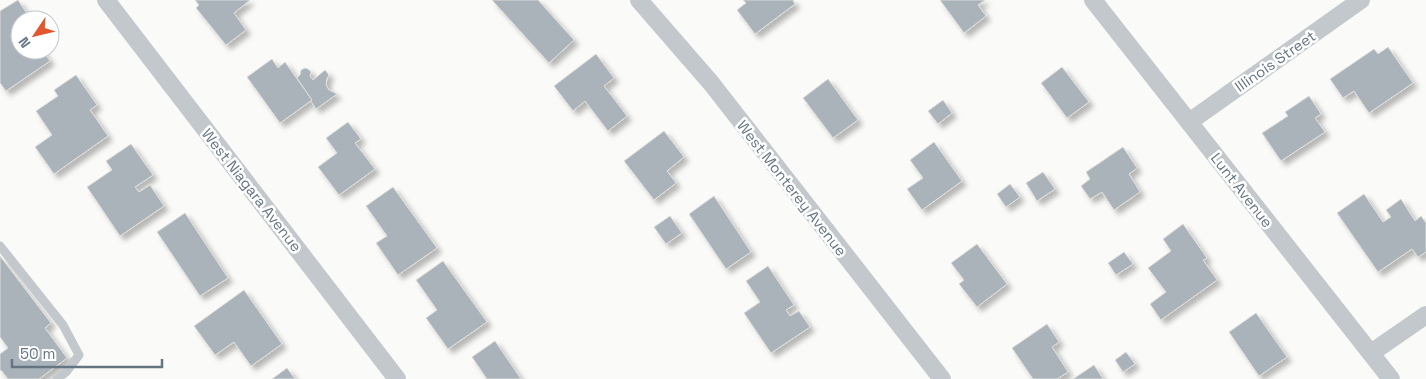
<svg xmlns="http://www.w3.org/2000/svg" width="1426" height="379" viewBox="0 0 1426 379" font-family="'Space Grotesk',sans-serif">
<defs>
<filter id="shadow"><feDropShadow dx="4.5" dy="4.5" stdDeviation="2.5" flood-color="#0004"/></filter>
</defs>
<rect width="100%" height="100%" fill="#fafaf8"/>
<g fill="#aab3b9" stroke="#dcdcda" filter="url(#shadow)">
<path d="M18,0l13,20h-11v30h22l8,11 -44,30 -6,-8v-72z"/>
<path d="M195,0h55l-16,13 12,17 -20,15 -30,-37 3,-3z"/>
<path d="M492,0h46l36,40 -25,23z"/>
<path d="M743,0h50l2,4 -40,30 -18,-24 9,-7z"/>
<path d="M940,0h45l-7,5 8,11 -22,17z"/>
<path d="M1388,47l25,36 -44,30 -15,-22 -11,7 -13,-19 44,-30 4,5z"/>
<path d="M596,54l18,24 -10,8 23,30 -19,15 -23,-30 -12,10 -19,-25z"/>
<path d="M272,59l6,9 7,-6 27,38 -32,23 -33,-46z"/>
<path d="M1062,67l27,35 -22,16 -26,-35z"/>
<path d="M305,68l3,1 3,3 -1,4 3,4 12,-10 4,5 -2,3 -1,7 3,5 8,4 -21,15 -5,-8 1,-1 -15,-22 3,-3 1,-5z"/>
<path d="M76,75l21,30 -7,5 18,26 -54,38 -19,-27 17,-12 -16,-24 22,-15 -4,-6z"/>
<path d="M828,79l30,41 -25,18 -30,-40z"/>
<path d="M1309,96l12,18 -6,4 10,14 -44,29 -19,-28 26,-17 -3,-4z"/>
<path d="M943,100l9,13 -14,11 -10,-13z"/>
<path d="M348,122l13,17 -6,4 20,26 -36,26 -21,-28 19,-14 -11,-15z"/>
<path d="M664,131l20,26 -17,14 9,12 -22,17 -30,-39z"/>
<path d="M934,142l28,39 -40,29 -15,-21 16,-11 -13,-18z"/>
<path d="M131,144l22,31 -18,12 4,5 11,-7 14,21 -44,30 -33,-49 25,-17 -6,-9z"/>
<path d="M1123,147l14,21 -8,6 11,18 -26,18 -12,-18 -12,7 -9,-13 9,-7 -4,-7z"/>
<path d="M1043,172l12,17 -18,12 -11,-18z"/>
<path d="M1010,184l10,13 -14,10 -9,-13z"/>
<path d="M393,187l44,61 -39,27 -22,-32 11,-7 -21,-30z"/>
<path d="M1364,194l19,28 8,-5 -5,-7 15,-11 14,22 6,-5 5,7v29l-8,5 -6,-8 -34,23 -41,-59z"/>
<path d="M714,196l37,56 -25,17 -37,-55z"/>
<path d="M185,213l43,65 -28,18 -43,-64z"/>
<path d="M670,216l12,17 -16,11 -12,-17z"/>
<path d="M1183,224l24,34 -4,2 14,20 -56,40 -11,-16 16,-12 -18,-24 23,-17 -8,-12z"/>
<path d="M977,244l30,40 -30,23 -18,-23 5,-4 -13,-17z"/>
<path d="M1124,252l9,12 -17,11 -8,-12z"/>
<path d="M0,256l51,67 -6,5 22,30 -28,21h-31l-7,-9 -1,1v-17l8,-6 -8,-11z"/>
<path d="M443,261l44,61 -39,27 -22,-31 11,-8 -21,-30z"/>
<path d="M768,266l26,39 -8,5 4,6 9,-5 11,16 -39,26 -27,-40 16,-11 -14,-21z"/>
<path d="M244,290l38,54 -31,22 -17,-24 -19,13 -21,-29z"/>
<path d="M1256,313l31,44 -28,19 -30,-44z"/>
<path d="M1047,324l12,18 -7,5 16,25 -11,7h-24l-21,-31z"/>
<path d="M495,341l26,38h-34l-15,-22z"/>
<path d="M1126,352l9,12 -12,8 -8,-12z"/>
<path d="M1094,365l9,14h-30z"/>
<path d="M287,368l8,11h-23z"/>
</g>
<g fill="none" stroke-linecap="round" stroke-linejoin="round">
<path stroke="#c3c8cc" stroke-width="9" d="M0,246l63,79 16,30 -13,17 -9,7"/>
<g stroke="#c3c8cc" stroke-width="18">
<path d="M106,0l291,379"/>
<path d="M639,0l72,83 231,296"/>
<path d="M1093,0l298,379"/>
<path d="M1189,122l172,-122"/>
<path d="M1371,353l55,-38"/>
</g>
</g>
<g text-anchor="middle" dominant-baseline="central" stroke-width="5" stroke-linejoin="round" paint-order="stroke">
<g font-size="15" fill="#657683" stroke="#fff">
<text transform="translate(1275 61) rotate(-35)">Illinois Street</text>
<text transform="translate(792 188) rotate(52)">West Monterey Avenue</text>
<text transform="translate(252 190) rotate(52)">West Niagara Avenue</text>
<text transform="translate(1242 190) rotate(52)">Lunt Avenue</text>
</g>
</g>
<g transform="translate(35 35) rotate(235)"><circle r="24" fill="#ffffff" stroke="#c1c8cd"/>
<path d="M0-4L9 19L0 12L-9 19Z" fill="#e4572e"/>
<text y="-8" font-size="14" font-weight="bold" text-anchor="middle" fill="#657683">N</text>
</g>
<path d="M12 359v8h150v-8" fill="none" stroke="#657683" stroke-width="2.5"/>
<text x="20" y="359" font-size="15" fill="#657683" stroke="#ffffff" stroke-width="4" paint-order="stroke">50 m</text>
</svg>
